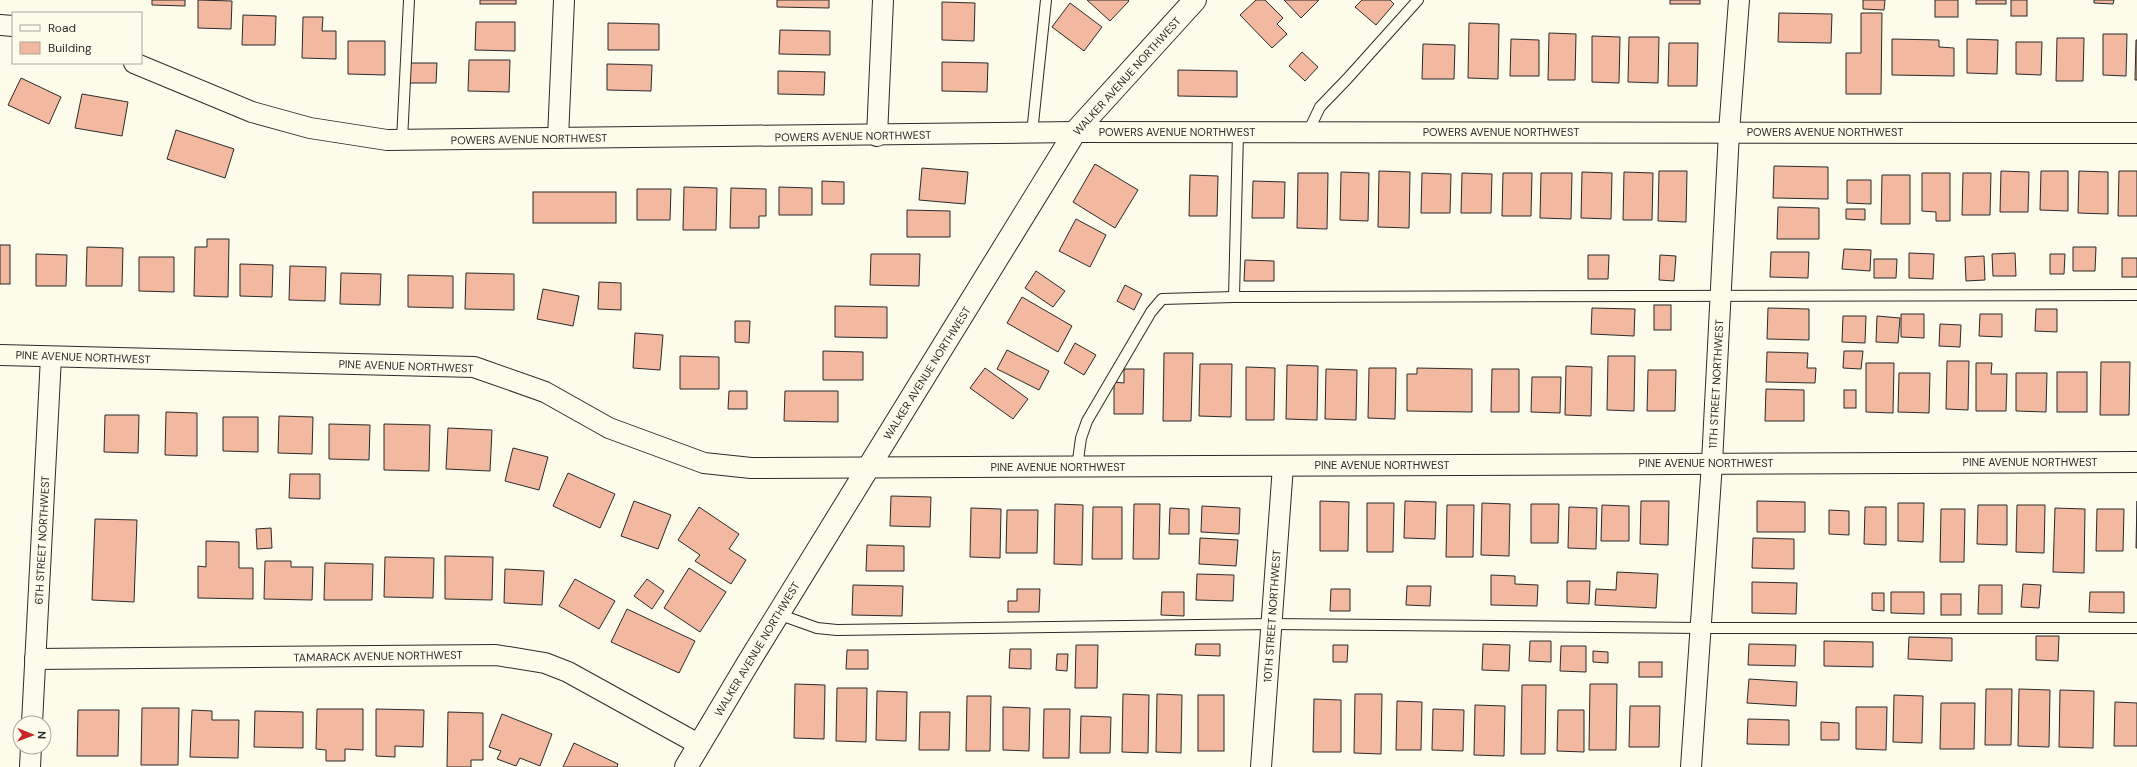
<svg xmlns="http://www.w3.org/2000/svg" width="2137" height="767" viewBox="0 0 2137 767" font-family="'DM Sans',sans-serif">
<rect width="100%" height="100%" fill="#fdfbea"/>
<g fill="#f2b8a0" stroke="#2b2b2b">
<path d="M152,0h33v6l-33,-1z"/>
<path d="M198,0l34,1 -1,28 -33,-1z"/>
<rect x="480" y="0" width="36" height="4"/>
<path d="M777,0h52v8l-52,-1z"/>
<path d="M1087,0h41l1,1 -19,20z"/>
<path d="M1256,0h9l18,18 -6,6 10,10 -15,14 -32,-33z"/>
<path d="M1284,0h35l-18,18z"/>
<path d="M1362,0h28l4,4 -18,21 -21,-18z"/>
<rect x="1670" y="0" width="30" height="4"/>
<path d="M1863,0h22l-1,10 -21,-1z"/>
<rect x="1935" y="0" width="23" height="17"/>
<rect x="1976" y="0" width="30" height="4"/>
<rect x="2011" y="0" width="16" height="16"/>
<path d="M2094,0h20l-1,4 -19,-1z"/>
<path d="M942,2l33,1 -1,38 -32,-1z"/>
<path d="M1070,3l32,24 -18,24 -32,-24z"/>
<path d="M1779,13l53,1 -1,29 -53,-1z"/>
<path d="M1861,13h21l-1,81h-35v-41h15z"/>
<path d="M243,15l33,1 -1,29h-33z"/>
<path d="M303,17h20l-1,14h14v28l-34,-1z"/>
<path d="M476,22h39v29l-40,-1z"/>
<path d="M608,23l51,1v26h-51z"/>
<path d="M1469,23l30,1 -1,55 -30,-1z"/>
<path d="M780,30l50,1v24l-51,-1z"/>
<path d="M1549,33l27,1 -1,46h-27z"/>
<path d="M2103,34h24l-1,42 -23,-1z"/>
<path d="M1592,36l28,1 -1,46 -27,-1z"/>
<path d="M1629,37h30l-1,46 -30,-1z"/>
<path d="M2057,38h27l-1,43h-27z"/>
<path d="M1511,39l28,1v36h-29z"/>
<path d="M1892,39l47,1v7l15,1v28l-62,-1z"/>
<path d="M1967,39l31,1 -1,34 -30,-1z"/>
<path d="M2136,40h1v40h-2z"/>
<path d="M348,41h37v34l-37,-1z"/>
<path d="M2016,42h26l-1,33 -25,-1z"/>
<path d="M1669,43h29l-1,43h-29z"/>
<path d="M1423,44l32,1 -1,34h-32z"/>
<path d="M1302,52l16,15 -13,14 -16,-15z"/>
<path d="M469,60h41l-1,32 -41,-1z"/>
<path d="M942,62l46,1 -1,29 -45,-1z"/>
<path d="M410,63h27l-1,20h-26z"/>
<path d="M607,64l45,1 -1,26 -44,-1z"/>
<path d="M1178,70l59,1v26l-59,-1z"/>
<path d="M778,71l47,1 -1,23 -46,-1z"/>
<path d="M21,78l40,19 -12,27 -41,-19z"/>
<path d="M82,94l46,8 -6,34 -47,-8z"/>
<path d="M176,130l58,19 -9,29 -58,-19z"/>
<path d="M1095,164l43,26 -23,38 -42,-26z"/>
<path d="M1774,166l54,1v32l-55,-1z"/>
<path d="M922,168l46,4 -3,32 -46,-4z"/>
<path d="M1379,171l31,1 -1,56 -31,-1z"/>
<path d="M1659,171h28l-1,51 -28,-1z"/>
<path d="M2001,171l28,1 -1,40h-28z"/>
<path d="M2041,171h27v40l-28,-1z"/>
<path d="M2079,171l29,1v42l-30,-1z"/>
<path d="M2119,171h18v45h-19z"/>
<path d="M1341,172l28,1 -1,48 -28,-1z"/>
<path d="M1582,172l30,1 -1,46 -30,-1z"/>
<path d="M1624,172l29,1 -1,47h-29z"/>
<path d="M1298,173h30l-1,56 -30,-1z"/>
<path d="M1422,173l29,1 -1,39h-29z"/>
<path d="M1462,173l30,1 -1,39h-30z"/>
<path d="M1503,173h29l-1,43h-29z"/>
<path d="M1541,173h31l-1,46 -31,-1z"/>
<path d="M1922,173h28v48h-14v-9l-14,-1z"/>
<path d="M1963,173h28l-1,42h-28z"/>
<path d="M1190,175l28,1 -1,40h-28z"/>
<path d="M1882,175h28v49h-29z"/>
<path d="M1847,180h24v24l-24,-1z"/>
<path d="M822,181l22,1v22h-22z"/>
<path d="M1253,181l32,1 -1,36h-32z"/>
<path d="M684,187l33,1 -1,42h-33z"/>
<path d="M779,187l33,1v27h-33z"/>
<path d="M731,188l35,1v27h-7v12h-29z"/>
<path d="M637,189h34l-1,31h-33z"/>
<rect x="533" y="192" width="83" height="31"/>
<path d="M1778,207l41,1v31h-42z"/>
<path d="M1846,209h19v11l-19,-1z"/>
<path d="M907,210l43,1v26h-43z"/>
<path d="M1076,219l30,16 -16,32 -31,-16z"/>
<path d="M207,239h22l-1,58 -34,-1 1,-49h12z"/>
<rect x="0" y="245" width="10" height="39"/>
<path d="M87,247l36,1 -1,38h-36z"/>
<path d="M2073,247h23l-1,24h-22z"/>
<path d="M1844,249l27,1 -1,21 -28,-2z"/>
<path d="M1771,252h38l-1,26 -38,-1z"/>
<path d="M1909,253l25,1 -1,25 -24,-1z"/>
<path d="M2015,253l1,23h-23l-1,-22z"/>
<path d="M36,254l31,1 -1,31h-30z"/>
<path d="M871,254h49l-1,32 -49,-1z"/>
<path d="M2050,254h15l-1,20h-14z"/>
<path d="M1588,255h21l-1,24h-20z"/>
<path d="M1660,255l16,1 -2,25 -15,-1z"/>
<path d="M1984,256l1,24 -19,1 -1,-24z"/>
<path d="M139,257h35v35l-35,-1z"/>
<rect x="2122" y="258" width="15" height="19"/>
<path d="M1874,259h23l-1,19h-22z"/>
<path d="M1245,260l29,1v20h-30z"/>
<path d="M240,264l33,1 -1,32 -32,-1z"/>
<path d="M290,266l36,1 -1,34 -36,-1z"/>
<path d="M1036,271l29,20 -12,16 -28,-19z"/>
<path d="M341,273l40,1 -1,31 -40,-1z"/>
<path d="M466,273l48,1v36l-49,-1z"/>
<path d="M408,275l45,1v32l-45,-1z"/>
<path d="M599,282l22,1v27l-23,-1z"/>
<path d="M1125,285l17,9 -8,16 -17,-9z"/>
<path d="M543,289l36,7 -6,30 -36,-7z"/>
<path d="M1022,297l50,29 -14,26 -51,-29z"/>
<rect x="1654" y="305" width="17" height="25"/>
<path d="M835,306l52,1v31l-52,-1z"/>
<path d="M1592,308l43,1 -1,27 -43,-2z"/>
<path d="M1768,308l41,1v31l-42,-1z"/>
<path d="M2036,309h21v23l-22,-1z"/>
<path d="M1901,314h23v24l-23,-1z"/>
<path d="M1980,314h22v23l-23,-1z"/>
<path d="M1843,316h23l-1,27 -23,-1z"/>
<path d="M1877,316l23,2 -2,25 -22,-1z"/>
<path d="M735,321h15l-1,22 -14,-1z"/>
<path d="M1940,324l21,1 -1,22 -21,-1z"/>
<path d="M635,333l28,2 -3,35 -27,-2z"/>
<path d="M1075,343l21,12 -12,20 -20,-12z"/>
<path d="M1007,350l42,21 -10,19 -42,-21z"/>
<path d="M823,351l40,1v28h-40z"/>
<path d="M1844,351h19l-2,18 -18,-1z"/>
<path d="M1767,352l41,1 -1,15h9l-1,15 -49,-1z"/>
<path d="M1164,353h29l-2,68h-28z"/>
<path d="M680,356l39,1v32h-39z"/>
<path d="M1608,356h27l-1,55 -27,-1z"/>
<path d="M1947,361h22l-1,49 -22,-1z"/>
<path d="M2101,362h29l-1,53h-29z"/>
<path d="M1866,363h28l-1,50 -27,-1z"/>
<path d="M1976,363h16l-1,11h16l-1,37h-30z"/>
<path d="M1200,364h32l-1,53 -32,-1z"/>
<path d="M1287,365l31,1 -1,54 -31,-1z"/>
<path d="M1566,366l26,1 -1,49 -26,-1z"/>
<path d="M1246,367l29,1 -1,52h-28z"/>
<path d="M985,368l43,31 -15,20 -43,-31z"/>
<path d="M1369,368h27l-1,51 -27,-1z"/>
<path d="M1417,368l55,1v43l-65,-1v-37h10z"/>
<path d="M1124,369h20l-1,45h-29v-32l10,1z"/>
<path d="M1326,369l31,1 -1,50 -31,-1z"/>
<path d="M1492,369h27v43h-28z"/>
<path d="M1648,370h28l-1,41h-28z"/>
<rect x="2057" y="372" width="30" height="40"/>
<path d="M1899,373h31l-1,40 -31,-1z"/>
<path d="M2016,373h31l-1,39 -30,-1z"/>
<path d="M1532,377h29l-1,36 -29,-1z"/>
<path d="M1766,389l38,1v31h-39z"/>
<rect x="1844" y="390" width="12" height="18"/>
<path d="M729,391h18v18h-19z"/>
<path d="M785,391h53v31l-54,-1z"/>
<path d="M166,412l31,1v43l-32,-1z"/>
<path d="M105,415h34l-1,38 -34,-1z"/>
<path d="M279,416l34,1 -1,37 -34,-1z"/>
<path d="M223,417h35v35l-35,-1z"/>
<path d="M329,424l41,1 -1,35 -40,-1z"/>
<path d="M384,424l46,1 -1,46 -45,-1z"/>
<path d="M448,428l44,2 -2,41 -44,-2z"/>
<path d="M513,448l35,9 -9,33 -34,-9z"/>
<path d="M568,473l47,21 -15,34 -47,-22z"/>
<path d="M290,474h30v25l-31,-1z"/>
<path d="M891,496l40,1 -1,30 -40,-1z"/>
<path d="M634,501l37,14 -13,34 -37,-13z"/>
<path d="M1320,501l29,1 -1,49h-28z"/>
<path d="M1405,501l31,1 -1,37 -31,-1z"/>
<path d="M1641,501h28l-1,44 -28,-1z"/>
<path d="M1757,501l48,1v30h-48z"/>
<path d="M2137,501v47h-1z"/>
<path d="M1367,503h27l-1,49h-26z"/>
<path d="M1482,503l28,1 -1,52 -28,-1z"/>
<path d="M1898,503h26l-1,39 -25,-1z"/>
<path d="M1055,504l28,1 -1,60 -28,-1z"/>
<path d="M1134,504h26l-1,55h-26z"/>
<path d="M1531,504h28l-1,39h-27z"/>
<path d="M1447,505h27l-1,52h-27z"/>
<path d="M1602,505l27,1v35h-28z"/>
<path d="M1978,505h29v40l-30,-1z"/>
<path d="M2017,505h28l-1,48 -28,-1z"/>
<path d="M1202,506l38,2 -1,26 -38,-2z"/>
<path d="M699,507l40,27 -10,15 17,11 -15,24 -36,-23 5,-6 -22,-15z"/>
<path d="M1093,507h29v52h-30z"/>
<path d="M1569,507l28,1 -1,41 -28,-1z"/>
<path d="M1865,507h21v38l-22,-1z"/>
<path d="M971,508l30,1 -1,49 -30,-1z"/>
<path d="M1170,508l19,1v25h-20z"/>
<path d="M2055,508l30,1 -1,64 -31,-1z"/>
<path d="M1941,509h24l-1,53h-24z"/>
<path d="M2097,509h27l-1,42h-27z"/>
<path d="M1007,510h31l-1,43h-31z"/>
<path d="M1829,510l20,1v24l-20,-1z"/>
<path d="M95,519l42,1 -3,82 -42,-2z"/>
<path d="M271,528l1,20 -15,1 -1,-20z"/>
<path d="M1200,538l38,2 -2,26 -37,-2z"/>
<path d="M1753,538l41,1v30l-42,-1z"/>
<path d="M206,541l33,1v26h14v31l-55,-1v-32l8,1z"/>
<path d="M867,545l37,1v25h-38z"/>
<path d="M445,556l48,1 -1,43 -47,-1z"/>
<path d="M385,557l49,1 -1,40 -49,-1z"/>
<path d="M265,561h26v6h22l-1,33 -48,-1z"/>
<path d="M325,563l48,1 -1,36h-48z"/>
<path d="M689,568l37,24 -26,40 -36,-24z"/>
<path d="M505,569l39,2 -2,34 -38,-2z"/>
<path d="M1617,572l41,2 -2,34 -61,-3 1,-16 20,1z"/>
<path d="M1197,574l37,1 -1,26 -37,-1z"/>
<path d="M1491,575l24,1v8l23,1 -1,21 -46,-1z"/>
<path d="M575,579l40,22 -16,28 -40,-23z"/>
<path d="M647,579l17,12 -12,18 -18,-13z"/>
<path d="M1567,581h23l-1,23 -22,-1z"/>
<path d="M1752,582l45,1 -1,31 -44,-1z"/>
<path d="M2023,584l18,1 -2,23 -18,-1z"/>
<path d="M853,585l50,1 -1,30 -50,-1z"/>
<path d="M1979,585h23v29h-24z"/>
<path d="M1407,586h24l-1,20 -24,-1z"/>
<path d="M1017,589h23l-1,23h-31v-11h9z"/>
<path d="M1331,589h19v22h-20z"/>
<path d="M1162,592h22v24l-23,-1z"/>
<path d="M1891,592h33v22l-33,-1z"/>
<path d="M2090,592h34v21l-35,-1z"/>
<path d="M1872,593h12v18l-12,-1z"/>
<rect x="1941" y="594" width="20" height="21"/>
<path d="M627,609l68,32 -16,32 -68,-31z"/>
<path d="M2036,636h23l-1,25 -22,-1z"/>
<path d="M1909,637l43,1v23l-44,-2z"/>
<path d="M1530,641h21v21l-22,-1z"/>
<path d="M1824,641l49,1v25l-49,-1z"/>
<path d="M1196,644h24v12l-25,-1z"/>
<path d="M1483,644l27,1 -1,26 -27,-1z"/>
<path d="M1749,644l47,1 -1,21 -47,-1z"/>
<path d="M1076,645h22l-1,43h-22z"/>
<path d="M1333,645h15l-1,17h-14z"/>
<path d="M1561,646h25v26l-26,-1z"/>
<path d="M1010,649h21v20l-22,-1z"/>
<path d="M847,650h21v19h-22z"/>
<path d="M1593,651l15,1v11l-15,-1z"/>
<path d="M1057,654h11l-1,17 -11,-1z"/>
<rect x="1639" y="662" width="23" height="15"/>
<path d="M1749,679l48,3 -1,24 -49,-3z"/>
<path d="M795,684l30,1 -1,54 -30,-1z"/>
<path d="M1590,684h27l-1,66h-27z"/>
<path d="M1522,685h24l-1,69h-24z"/>
<path d="M837,688h30l-1,54 -30,-1z"/>
<path d="M1986,689h26l-1,56h-26z"/>
<path d="M2019,689l31,1 -1,57 -31,-1z"/>
<path d="M2060,690l34,1 -1,57 -34,-1z"/>
<path d="M877,691l30,1 -1,49 -30,-1z"/>
<path d="M1123,694l26,1 -1,58 -26,-1z"/>
<path d="M1157,694l25,1 -1,58 -25,-1z"/>
<path d="M1355,694h27l-1,60 -27,-1z"/>
<rect x="1198" y="695" width="26" height="56"/>
<path d="M1894,695l29,1 -1,47 -29,-1z"/>
<path d="M967,696h24l-1,55h-24z"/>
<path d="M1314,699l27,1v52h-28z"/>
<path d="M1397,701l25,1 -1,48h-25z"/>
<path d="M2115,702l22,1v43h-23z"/>
<path d="M1941,703h34l-1,46h-34z"/>
<path d="M1475,705l30,1 -1,50 -30,-1z"/>
<path d="M1630,706h30l-1,41h-30z"/>
<path d="M1003,707l27,1 -1,43 -26,-1z"/>
<path d="M1856,707h31l-1,43 -30,-1z"/>
<path d="M142,708h37l-1,57h-37z"/>
<path d="M317,709h46v41l-18,-1v12h-19v-11l-10,-1z"/>
<path d="M376,709l48,1 -1,37 -28,-1v11l-19,-1z"/>
<path d="M1044,709h26l-1,49h-26z"/>
<path d="M1433,709l31,1 -1,41 -31,-1z"/>
<path d="M78,710h41l-1,46h-41z"/>
<path d="M192,710l20,1v9h27l-1,38 -48,-1z"/>
<path d="M1558,710h26v42l-27,-1z"/>
<path d="M255,711l48,1v36l-49,-1z"/>
<path d="M448,712l35,1v47h-12v7h-24z"/>
<path d="M920,712h30l-1,38h-30z"/>
<path d="M502,714l50,20 -12,32 -20,-8 -4,8 -19,-7 4,-8 -12,-4z"/>
<path d="M1081,716l30,1 -1,36h-30z"/>
<path d="M1748,719l41,1v25l-42,-1z"/>
<path d="M1821,722l18,1v17h-18z"/>
<path d="M574,743l44,21 -1,3h-54z"/>
</g>
<g fill="none" stroke-linecap="round" stroke-linejoin="round">
<g stroke="#2b2b2b" stroke-width="12">
<g id="lane">
<path d="M1308,132l12,-25 27,-28 71,-79"/>
<path d="M1032,133l14,-133"/>
<path d="M402,140l7,-140"/>
<path d="M1234,297l4,-165"/>
<path d="M1077,467l4,-29 6,-17 64,-109 11,-13 72,-2 903,-2"/>
<path d="M778,614l39,14 20,2 434,-6 430,4h436"/>
</g>
</g>
<g stroke="#2b2b2b" stroke-width="22">
<g id="street">
<path d="M0,25l13,1"/>
<path d="M134,63l118,49 58,16 77,12 688,-8 1062,1"/>
<path d="M877,136l6,-136"/>
<path d="M558,138l6,-138"/>
<path d="M0,355l474,12 71,25 64,36 95,35 47,5 1386,-6"/>
<path d="M35,659l461,-4 49,8 23,9 132,73"/>
<path d="M32,723l19,-366"/>
<path d="M30,767l1,-20"/>
<path d="M1261,767l22,-301"/>
<path d="M1691,767l21,-304 17,-331 10,-132"/>
</g>
</g>
<g stroke="#2b2b2b" stroke-width="24">
<path id="secondary" d="M686,767l62,-104 327,-531 120,-132"/>
</g>
<use href="#lane" stroke="#fdfbea" stroke-width="10"/>
<use href="#street" stroke="#fdfbea" stroke-width="20"/>
<use href="#secondary" stroke="#fdfbea" stroke-width="22"/>
</g>
<g text-anchor="middle" dominant-baseline="central" stroke-width="3" stroke-linejoin="round" paint-order="stroke">
<g font-size="11" fill="#2b2b2b" stroke="#fdfbea">
<text transform="translate(1127 76) rotate(-48)">WALKER AVENUE NORTHWEST</text>
<text x="1177" y="132">POWERS AVENUE NORTHWEST</text>
<text x="1501" y="132">POWERS AVENUE NORTHWEST</text>
<text x="1825" y="132">POWERS AVENUE NORTHWEST</text>
<text transform="translate(853 136) rotate(-1)">POWERS AVENUE NORTHWEST</text>
<text transform="translate(529 139) rotate(-1)">POWERS AVENUE NORTHWEST</text>
<text transform="translate(83 357) rotate(2)">PINE AVENUE NORTHWEST</text>
<text transform="translate(406 366) rotate(2)">PINE AVENUE NORTHWEST</text>
<text transform="translate(927 373) rotate(-58)">WALKER AVENUE NORTHWEST</text>
<text transform="translate(1716 384) rotate(-87)">11TH STREET NORTHWEST</text>
<text x="2030" y="462">PINE AVENUE NORTHWEST</text>
<text x="1706" y="463">PINE AVENUE NORTHWEST</text>
<text x="1382" y="465">PINE AVENUE NORTHWEST</text>
<text x="1058" y="467">PINE AVENUE NORTHWEST</text>
<text transform="translate(42 540) rotate(-87)">6TH STREET NORTHWEST</text>
<text transform="translate(1272 616) rotate(-86)">10TH STREET NORTHWEST</text>
<text transform="translate(757 649) rotate(-59)">WALKER AVENUE NORTHWEST</text>
<text transform="translate(378 656) rotate(-1)">TAMARACK AVENUE NORTHWEST</text>
</g>
</g>
<rect x="12" y="12" width="130" height="52" fill="#fdfbea" stroke="#a9a89e"/>
<rect x="20" y="25" width="20" height="6" fill="#fdfbea" stroke="#a9a89e"/>
<text x="48" y="32" font-size="12" fill="#2b2b2b">Road</text>
<rect x="20" y="42" width="20" height="12" fill="#f2b8a0" stroke="#a9a89e"/>
<text x="48" y="52" font-size="12" fill="#2b2b2b">Building</text>
<g transform="translate(32 735) rotate(91)"><circle r="19" fill="#fdfbea" stroke="#a9a89e"/>
<path d="M0-3L7 15L0 10L-7 15Z" fill="#c62828"/>
<text y="-6" font-size="11" font-weight="bold" text-anchor="middle" fill="#2b2b2b">N</text>
</g>
</svg>
